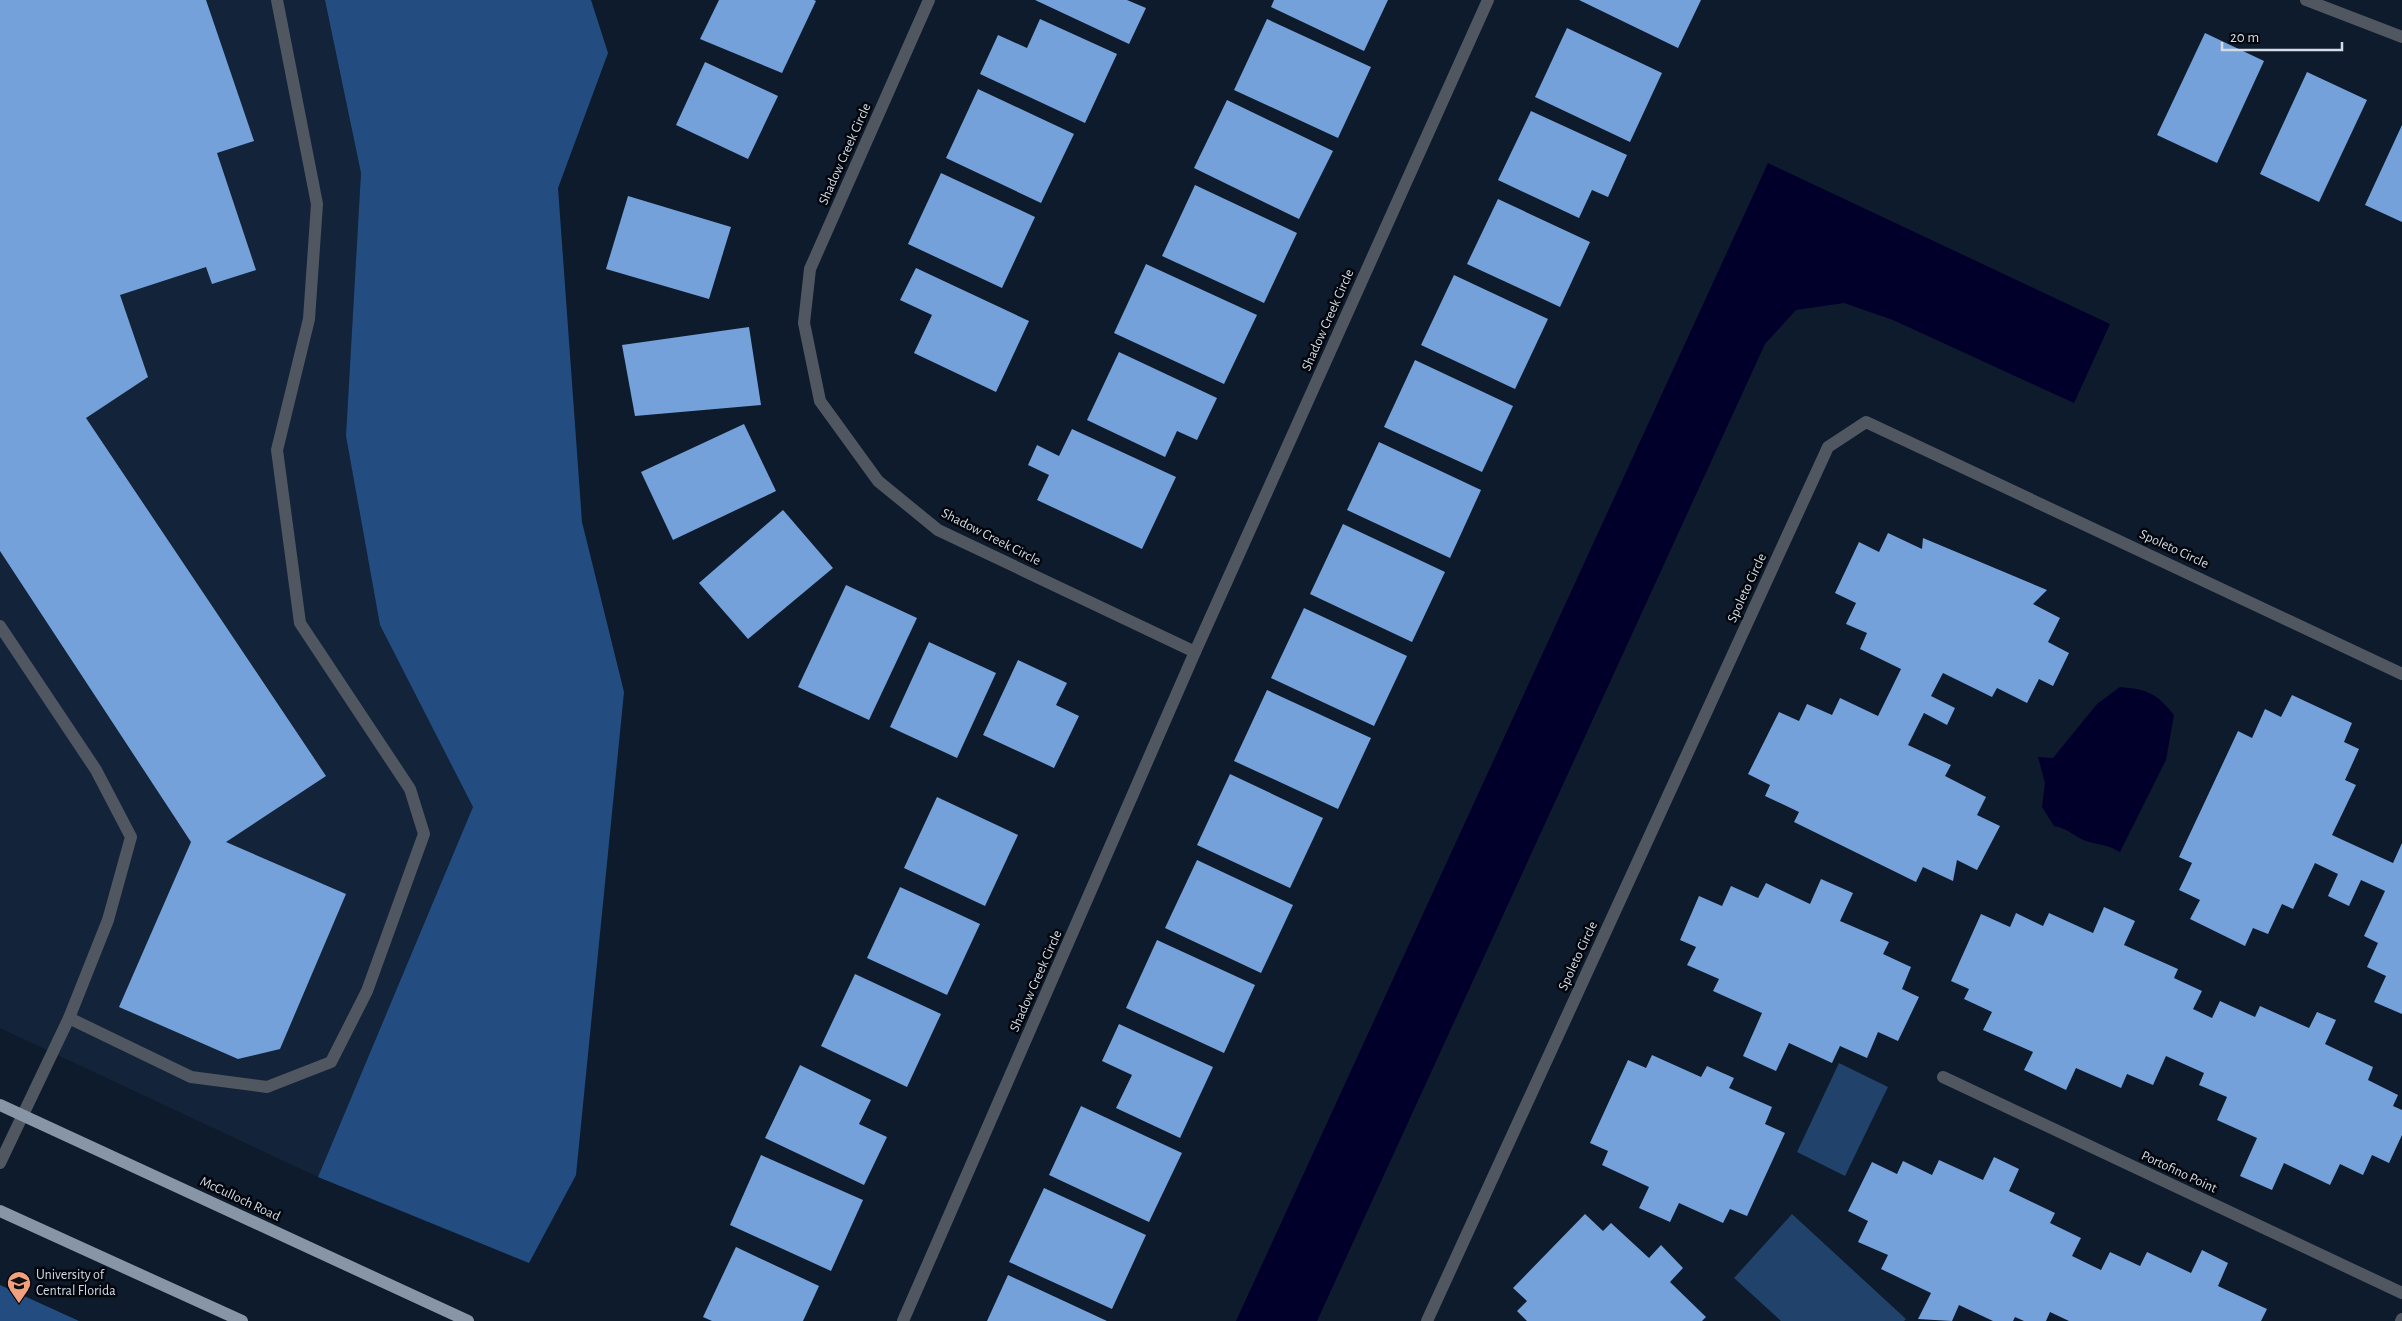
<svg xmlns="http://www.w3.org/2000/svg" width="2402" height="1321" viewBox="0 0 2402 1321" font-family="'Alegreya Sans',sans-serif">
<rect width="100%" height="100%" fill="#0e1b2c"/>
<path fill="#13243a" d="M0,0h325l36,173 -15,263 34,189 93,182 -155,370 -318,-149z"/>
<g fill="#21426a">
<path d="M1839,1063l49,24 -43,89 -48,-24z"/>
<path d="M1792,1214l114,105 -2,2h-123l-47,-43z"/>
</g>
<g fill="#234d80">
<path d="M325,0h266l17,53 -50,135 24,334 42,170 -48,483 -47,88 -211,-86 155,-370 -93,-182 -34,-189 15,-263z"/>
<path d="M0,1285l79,36h-79z"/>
</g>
<g fill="#00002b">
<path d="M1768,163l342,161 -36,79 -181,-83 -49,-17 -48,7 -31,34 -448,977h-81z"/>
<path d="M2120,687c28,2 37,7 54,28l-8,45 -46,92c-16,-9 -18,-6 -34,-11 -12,-4 -16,-12 -32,-15l-12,-19 3,-24 -7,-26 15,1 44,-54z"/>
</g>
<g fill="#74a1da">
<path d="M0,0h206l48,141 -37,12 39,117 -44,14 -6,-17 -86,28 28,82 -62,41 240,358 -100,66 120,52 -66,155 -42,10 -119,-52 72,-165 -191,-291z"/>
<path d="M719,0h95l2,1 -34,72 -82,-34z"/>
<path d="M1035,0h92l19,8 -17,36z"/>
<path d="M1274,0h114l-24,51 -93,-44z"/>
<path d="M1579,0h122l-23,48z"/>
<path d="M1040,19l77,35 -32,69 -105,-49 18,-39 29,13z"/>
<path d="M1267,19l104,48 -33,71 -104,-48z"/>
<path d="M1567,28l95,45 -32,69 -95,-45z"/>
<path d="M2205,33l59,28 -47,102 -60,-28z"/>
<path d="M705,62l73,34 -30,63 -72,-34z"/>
<path d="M2307,72l60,28 -48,102 -59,-28z"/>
<path d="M978,89l96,45 -33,69 -95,-45z"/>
<path d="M1227,100l106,51 -34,68 -105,-51z"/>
<path d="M1531,111l96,44 -19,42 -16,-7 -13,28 -81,-38z"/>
<path d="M2402,125v97l-37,-17z"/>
<path d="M941,173l94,44 -33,71 -94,-44z"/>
<path d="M1195,185l102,48 -33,70 -102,-47z"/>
<path d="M628,196l103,31 -22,72 -103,-30z"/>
<path d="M1498,199l92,43 -30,65 -93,-43z"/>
<path d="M1146,264l111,51 -33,69 -110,-51z"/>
<path d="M916,268l113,53 -33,71 -82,-39 18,-38 -32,-15z"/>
<path d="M1454,275l94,44 -33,70 -94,-44z"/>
<path d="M749,327l12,78 -126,11 -13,-71z"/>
<path d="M1119,352l98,46 -20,42 -20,-9 -12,26 -78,-37z"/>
<path d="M1415,360l98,46 -31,66 -98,-45z"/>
<path d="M744,424l32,67 -103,49 -32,-68z"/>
<path d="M1072,429l104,48 -34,72 -105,-49 12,-25 -21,-10 9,-20 22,11z"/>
<path d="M1379,442l102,48 -31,68 -103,-48z"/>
<path d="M783,510l50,58 -85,71 -49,-56z"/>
<path d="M1343,524l102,48 -33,70 -102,-48z"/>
<path d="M1888,533l34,16 1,-11 124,52 -14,14 27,14 -12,24 21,11 -16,33 -14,-7 -12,24 -30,-15 -5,9 -49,-24 -12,23 24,12 -8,17 -23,-12 -16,32 43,20 -6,11 41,21 -9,18 23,11 -23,44 -20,-10 -4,21 -30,-14 -7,15 -122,-60 5,-10 -34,-16 5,-11 -22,-11 31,-62 20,9 8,-17 25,11 8,-17 38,18 23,-47 -41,-20 7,-16 -21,-9 10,-21 -21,-10 24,-51 20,10z"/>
<path d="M846,585l71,33 -48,102 -71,-33z"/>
<path d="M1304,608l103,48 -33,70 -103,-48z"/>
<path d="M929,642l67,31 -39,85 -67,-31z"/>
<path d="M1018,660l49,23 -11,22 23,11 -25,52 -71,-33z"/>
<path d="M1267,690l104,48 -33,71 -104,-48z"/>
<path d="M2292,695l60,28 -8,19 15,7 -14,31 11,5 -24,50 61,28 9,-20v171l-28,-12 12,-26 -19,-9 11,-24 -14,-7 21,-45 -24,-11 -12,26 -21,-10 10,-22 -23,-11 -22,46 -11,-5 -14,30 -15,-6 -8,18 -55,-27 10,-19 -21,-10 13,-27 -13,-6 59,-126 14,7 13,-29 16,8z"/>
<path d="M1230,774l93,44 -33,70 -93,-43z"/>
<path d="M937,797l81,38 -33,71 -81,-38z"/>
<path d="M1197,860l96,45 -32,68 -96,-45z"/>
<path d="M1821,879l32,14 -13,28 49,21 -6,12 28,13 -9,22 17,8 -21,44 -20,-9 -11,26 -27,-12 -8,17 -43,-20 -13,28 -33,-15 19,-43 -49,-22 6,-12 -32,-14 9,-18 -16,-7 19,-44 23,10 9,-20 27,12 8,-15 44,21z"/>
<path d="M900,887l80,37 -33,71 -80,-37z"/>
<path d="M2104,907l31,14 -11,24 54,24 -4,9 28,13 -9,18 19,9 8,-17 35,16 5,-11 49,22 8,-16 19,8 -11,24 48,23 -5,13 30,15 -5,11 9,4v25l-13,28 -17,-8 -9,20 -23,-11 -10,21 -46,-22 -12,27 -32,-14 17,-38 -40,-18 10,-23 -28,-12 5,-12 -38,-17 -13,29 -26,-11 -6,14 -45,-20 -10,22 -42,-20 9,-18 -50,-22 9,-18 -28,-13 5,-10 -18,-8 30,-67 29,13 6,-14 27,13 6,-13 44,20z"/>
<path d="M1157,940l98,45 -31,68 -98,-45z"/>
<path d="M855,974l86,40 -34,73 -86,-41z"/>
<path d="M1119,1024l94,43 -33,71 -64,-30 16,-33 -30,-14z"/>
<path d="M1652,1055l49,22 6,-11 27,12 -5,10 43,19 -7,17 20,9 -38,83 -17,-7 -7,14 -44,-20 -9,19 -31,-14 10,-21 -47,-22 6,-14 -18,-8 38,-83 18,8z"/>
<path d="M800,1065l71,35 -12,24 28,13 -23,48 -99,-47z"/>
<path d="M1081,1106l101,47 -33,69 -100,-47z"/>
<path d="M761,1155l102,45 -32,71 -101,-46z"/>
<path d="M1994,1157l25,12 -10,22 46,22 -5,10 31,15 -9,18 29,14 9,-18 30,14 7,-14 44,21 11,-23 26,13 -10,23 49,23 -6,12h-192l-19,-9 -4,9h-22l-9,-4 -2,4h-20l-34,-16 -7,16 -34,-2 13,-26 -50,-24 7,-14 -30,-13 10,-21 -20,-10 24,-49 25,12 6,-13 29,14 7,-15 44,20z"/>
<path d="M1044,1188l102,47 -34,74 -103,-47z"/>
<path d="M1585,1214l18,17 8,-8 38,35 12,-13 22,23 -13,14 36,35 -4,4h-175l-10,-10 10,-10 -14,-13z"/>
<path d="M736,1247l83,39 -16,35h-91l-9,-4z"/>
<path d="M1008,1275l99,46h-120z"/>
</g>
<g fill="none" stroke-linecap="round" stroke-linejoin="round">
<g stroke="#515760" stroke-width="12">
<path d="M929,0l-119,269 -6,54 16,78 58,80 60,49 257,122"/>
<path d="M2306,0l96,37"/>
<path d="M0,626l96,144 35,67 -23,83 -39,98 -69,145"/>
<path d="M69,1018l122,59 76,10 64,-25 36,-71 57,-157 -14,-45 -110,-166 -23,-173 32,-131 8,-115 -40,-204"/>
<path d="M1943,1077l459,216"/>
<path d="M903,1321l292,-669 293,-652"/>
<path d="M1427,1321l401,-874 38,-25 536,252"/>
<path d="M2401,1321l1,-2"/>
</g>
<g stroke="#8795a7" stroke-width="12">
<path d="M0,1105l468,216"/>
<path d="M0,1211l242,110"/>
</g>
</g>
<defs>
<g id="university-pin" transform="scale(1.25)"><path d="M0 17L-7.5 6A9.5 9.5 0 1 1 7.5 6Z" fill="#f1a17e" stroke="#03060c"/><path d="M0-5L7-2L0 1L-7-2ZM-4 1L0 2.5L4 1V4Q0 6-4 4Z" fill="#111"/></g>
</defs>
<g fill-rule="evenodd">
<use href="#university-pin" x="19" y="1283"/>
</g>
<g text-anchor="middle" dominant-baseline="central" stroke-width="5" stroke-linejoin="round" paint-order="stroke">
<g font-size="14" fill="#d2dbe6" stroke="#03060c">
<text transform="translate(845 154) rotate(-66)">Shadow Creek Circle</text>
<text transform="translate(1328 320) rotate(-66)">Shadow Creek Circle</text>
<text transform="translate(991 537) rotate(27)">Shadow Creek Circle</text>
<text transform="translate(2174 549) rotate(25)">Spoleto Circle</text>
<text transform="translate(1747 588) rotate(-65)">Spoleto Circle</text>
<text transform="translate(1578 956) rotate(-65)">Spoleto Circle</text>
<text transform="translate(1036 981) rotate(-66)">Shadow Creek Circle</text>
<text transform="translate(2179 1172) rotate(25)">Portofino Point</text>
<text transform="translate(240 1199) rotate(25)">McCulloch Road</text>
</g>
<g font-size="14" fill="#d2dbe6" stroke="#03060c" text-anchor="start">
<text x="36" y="1275">University of<tspan x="36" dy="16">Central Florida</tspan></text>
</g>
</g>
<path d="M2222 42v8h120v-8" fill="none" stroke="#d2dbe6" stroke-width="2.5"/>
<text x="2230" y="42" font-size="15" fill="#d2dbe6" stroke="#03060c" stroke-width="4" paint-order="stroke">20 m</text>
</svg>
